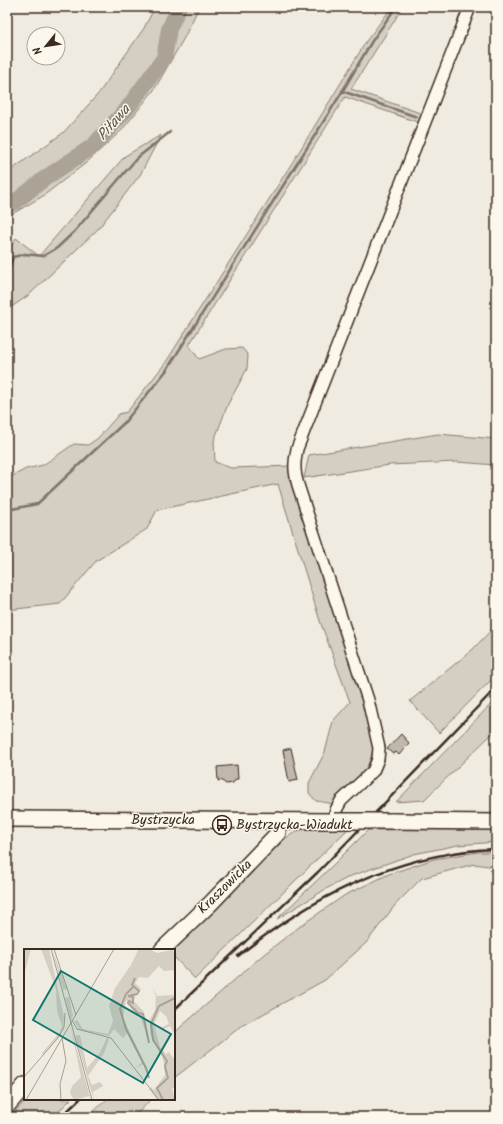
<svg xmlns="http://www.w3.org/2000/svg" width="503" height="1124" viewBox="0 0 503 1124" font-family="Kalam,sans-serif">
<rect width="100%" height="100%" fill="#f0ebe0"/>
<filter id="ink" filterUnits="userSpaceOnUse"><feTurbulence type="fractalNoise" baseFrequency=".025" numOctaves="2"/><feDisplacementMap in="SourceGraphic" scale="8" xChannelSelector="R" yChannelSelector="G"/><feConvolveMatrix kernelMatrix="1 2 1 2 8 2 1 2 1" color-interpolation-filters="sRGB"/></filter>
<g filter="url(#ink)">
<g fill="#d5cec3" stroke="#887c70">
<path d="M155,7h44l-15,31 -30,52 -32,40 -36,33 -43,33 -36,21v-44l56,-40 36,-40 45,-65z"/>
<path d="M392,7h11l-52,82 72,25 -3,9 -75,-26 -156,248 10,14 27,-10 16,-1 6,7 -1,14 -19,35 -14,37 1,21 16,6 61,-2 -3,7c24,67 44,135 65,202 7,21 22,52 19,73 -3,24 -23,40 -39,56l-18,-3 -7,-8v-10l16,-31 8,-31 17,-19 -30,-81 -42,-137 -121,26 -10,19 -51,32 -36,43 -53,6v-131l19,-10 17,-4 31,-21 14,1 10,-7 21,-24 8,-2 39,-50 131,-207 70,-115z"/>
<path d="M161,135l-21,40 -42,54 -69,66 -22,15v-56l9,-16 23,18 86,-100z"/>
<path d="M438,434l58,5v26l-39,-3 -67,3 -86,13 5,-23z"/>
<path d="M496,625v50l-57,58 -29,-32 62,-51z"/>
<path d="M496,699v31l-72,70 -28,2z"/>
<path d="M308,828l40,1 -153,150 -21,-22v-7h-3l115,-112 11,-7z"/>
<path d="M463,829h33v13l-38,3 -44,9 -63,22 -25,13 -49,30 57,-55 34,-34z"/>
<path d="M478,852h18v15l-22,-3 -52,14 -26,26 -30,39 -41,37 -82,45 -69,53v-45l90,-79 39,-30 42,-29 44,-21 45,-15z"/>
<path d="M26,1099h45l-18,18h-42z"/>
<path d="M107,1099h44l-17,18h-46z"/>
</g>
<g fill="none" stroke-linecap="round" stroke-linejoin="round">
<g stroke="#7f7367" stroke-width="2.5">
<path d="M342,91l75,26"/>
<path d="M7,277l6,-20 12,-3 18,2 14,-8 17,-16 63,-74 33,-26"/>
<path d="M7,510l30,-6 87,-81 42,-52 173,-274 33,-56 24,-34"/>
</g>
<path stroke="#aca397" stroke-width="16" d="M7,205l8,-3 29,-23 49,-33 34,-37 37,-51 5,-29 10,-22"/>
</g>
<g fill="#c0b8ad" stroke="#3b2a1e">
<path d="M401,734l8,9 -10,12 -3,-3 -3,2 -6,-5z"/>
<path d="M291,748l7,32 -9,2 -6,-32z"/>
<path d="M237,765l1,14h-2l-3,4 -7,1 -5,-4 -3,1 -1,-14z"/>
</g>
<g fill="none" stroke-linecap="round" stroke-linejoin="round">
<g stroke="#3b2a1e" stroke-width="14">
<path id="street" d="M334,821l2,-11 5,-9 32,-30 5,-12 1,-11 -11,-48 -70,-215c-4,-14 -4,-21 -1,-36l173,-442"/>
</g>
<g stroke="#3b2a1e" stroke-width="18">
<g id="secondary">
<path d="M7,819l327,2"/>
<path d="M391,821l105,1"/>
<path d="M162,950l49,-47 67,-70v-13"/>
<path d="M7,1106l18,-21"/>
</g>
</g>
<use href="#street" stroke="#fbf7ec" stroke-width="11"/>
<use href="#secondary" stroke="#fbf7ec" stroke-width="15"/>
<g stroke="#3b2a1e" stroke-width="2.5">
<path d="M238,956c75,-60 161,-104 258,-107"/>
<path d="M174,1010l144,-138 178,-184"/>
<path d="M61,1117l19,-18"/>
</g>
<g stroke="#3b2a1e" stroke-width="18" stroke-linecap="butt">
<path id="secondary-bridge" d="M334,821h57"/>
</g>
<use href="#secondary-bridge" stroke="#fbf7ec" stroke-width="15"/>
</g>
</g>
<defs>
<g id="bus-ring" transform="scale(1)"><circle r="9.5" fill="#fbf7ec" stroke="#3b2a1e" stroke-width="1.5"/><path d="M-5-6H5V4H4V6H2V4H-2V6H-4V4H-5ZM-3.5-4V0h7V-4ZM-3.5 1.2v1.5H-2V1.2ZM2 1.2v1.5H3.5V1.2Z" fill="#3b2a1e"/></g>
</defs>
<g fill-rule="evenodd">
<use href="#bus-ring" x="222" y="825"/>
</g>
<g text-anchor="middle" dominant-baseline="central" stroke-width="3" stroke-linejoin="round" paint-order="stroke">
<g font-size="14" fill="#3b2a1e" stroke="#fbf7ec">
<text x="163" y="820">Bystrzycka</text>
<text transform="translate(225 887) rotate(-45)">Kraszowicka</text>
</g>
<g font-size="14" fill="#3b2a1e" stroke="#fbf7ec" text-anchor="start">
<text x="236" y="825">Bystrzycka-Wiadukt</text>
</g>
<g font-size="15" font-style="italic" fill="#635448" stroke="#fbf7ec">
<text transform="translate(114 123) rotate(-49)">Piława</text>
</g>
</g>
<g transform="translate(24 949)">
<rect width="151" height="151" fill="#f0ebe0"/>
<path d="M1,0h6l-7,26v-24zM17,0h8l15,68 -1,11 -5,10 -15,17 -1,-2 18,-21 2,-6 -5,-15 -1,-22zM28,0l15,40 -4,1 1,3zM125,0l8,4 15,-3 3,3v17l-11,1 -5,-5 -11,12 -9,-1 -4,6 6,6 -5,4 -2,8 10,11 5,30 -9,-26 -6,-3 -8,-13 -3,18 24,50 2,11 -6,-15 -7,4 6,-6 -15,-29 -4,5 -9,-9 -5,7 -29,-6 -6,-9 3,-1 6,9 25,5 5,-13 -4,-15 6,-18 16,-23 7,-15zM128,37l5,10 18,-1v40l-5,-9 -6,3 -4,-1 9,-4 -3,-8 -6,-5 -6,13 6,23 6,7 3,-2 5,7 1,28 -3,1 3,12h-18l-8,-11 2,-2 3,3 11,-15 -2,-16 -13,-26v-14l5,-9 1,-13zM45,48l4,18 -2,6 -6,-23zM47,79l14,51 6,21 -2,-4 -15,4 -4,-7 2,-7 9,-9zM56,86l7,33 13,-15 7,-16 2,2 -5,14 -16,23 4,9 8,-3 3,4 -10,6 1,8 -19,-64z" fill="#d5cec3"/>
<path fill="none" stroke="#aca397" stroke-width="2" d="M111,29l-3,7 7,6 -2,3 -9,2 5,1v6l-4,-2 -1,2 10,10 5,1 6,29M110,37l-8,8 -6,15 6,20 20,39 3,10M139,151l-6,-12 11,-10 -3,-12 2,-5 -14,-21 -2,-16 8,-18 16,-8"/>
<path fill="none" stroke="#a89e92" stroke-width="1" d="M27,0l41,151M30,0l22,66M48,71l5,9 34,9 48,62M0,128l34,-39 6,-11 1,-14M2,151l88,-151M37,151l-1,-16 6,-23 -4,-23"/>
<path fill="#0f766e" fill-opacity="0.15" stroke="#0f766e" stroke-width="2" d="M37,22l110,63 -28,49 -110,-63z"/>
<rect width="151" height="151" fill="none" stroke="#3b2a1e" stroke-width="2"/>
</g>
<rect width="503" height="1124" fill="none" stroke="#fbf7ec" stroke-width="24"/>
<rect x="12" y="12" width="479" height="1100" fill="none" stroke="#3b2a1e" stroke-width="1.5" filter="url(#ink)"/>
<g transform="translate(46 46) rotate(240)"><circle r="19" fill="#fbf7ec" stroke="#aea59a"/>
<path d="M0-3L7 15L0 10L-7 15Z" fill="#3b2a1e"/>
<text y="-6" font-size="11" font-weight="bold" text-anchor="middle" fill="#3b2a1e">N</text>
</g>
</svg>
